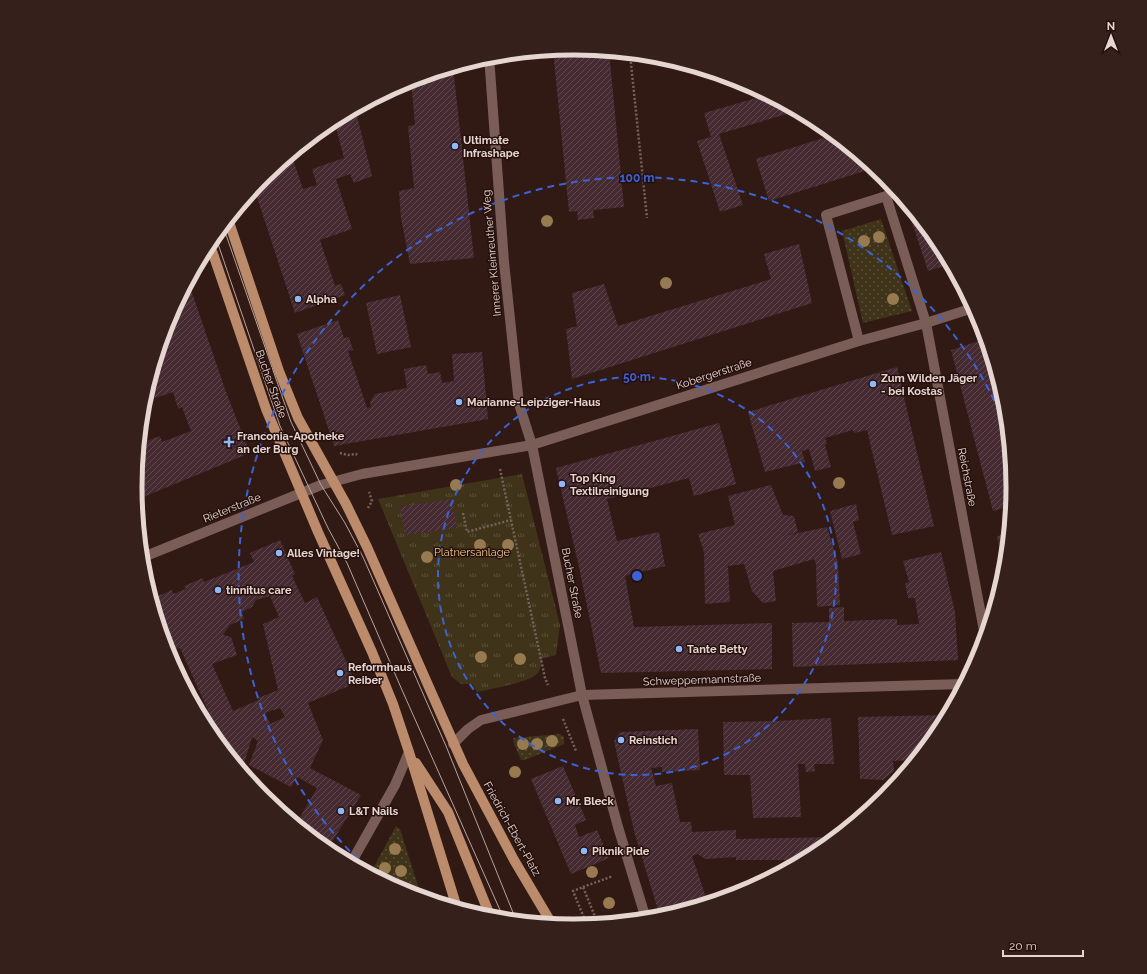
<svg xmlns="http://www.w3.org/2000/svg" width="1147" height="974" viewBox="0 0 1147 974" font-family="Raleway,sans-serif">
<defs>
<pattern id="grass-dots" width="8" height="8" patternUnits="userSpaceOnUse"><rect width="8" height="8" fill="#3f3319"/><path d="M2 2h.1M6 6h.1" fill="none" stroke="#5b503a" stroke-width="1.8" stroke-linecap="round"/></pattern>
<pattern id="park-tufts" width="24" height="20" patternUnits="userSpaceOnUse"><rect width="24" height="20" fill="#3f3319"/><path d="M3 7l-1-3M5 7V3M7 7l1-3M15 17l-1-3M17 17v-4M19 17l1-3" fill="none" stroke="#5b503a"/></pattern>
<pattern id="building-hatch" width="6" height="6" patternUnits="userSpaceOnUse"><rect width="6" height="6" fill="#452b31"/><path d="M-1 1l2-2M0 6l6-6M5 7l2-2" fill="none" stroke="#60494e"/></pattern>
</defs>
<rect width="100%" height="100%" fill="#311914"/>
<g fill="url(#grass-dots)">
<path d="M881,219l31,92 -49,12 -21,-92z"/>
<path d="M560,734l4,3v7l-39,16h-4l-7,-16 -1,-6z"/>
<path d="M396,826l4,3 22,69 -17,-6 -35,-18z"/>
</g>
<path fill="url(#park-tufts)" d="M522,474l38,151 -4,30 -14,4c-1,5 -1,11 -5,15 -7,8 -47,15 -60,18l-5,-8h-11l-9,-7 -74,-178z"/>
<g fill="url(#building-hatch)" fill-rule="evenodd">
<path d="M574,48l35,3 15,156 -31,3 1,8 -16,2 -1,-9 -8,1 -16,-162z"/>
<path d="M453,67l21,191 -64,6 -9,-46 -2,-27 15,-3 -6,-62 7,-1 -4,-45z"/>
<path d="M767,95l30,16 -78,23 24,71 -23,7 -23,-71 14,-4 -7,-24z"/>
<path d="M355,108l17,68 -18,7 -4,-9 -14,5 16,50 -32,11 15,46 6,-2 4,11 -50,18 -41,-125 9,-12 28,-22 12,35 14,-4 -5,-16 32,-11 -10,-38z"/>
<path d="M833,135l41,33 -105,33 -13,-42z"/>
<path d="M906,204l33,39 11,21 -22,7z"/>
<path d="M799,244l13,59 -240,76 -6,-50 11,-3 -5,-33 32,-9 14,42 153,-47 -7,-25z"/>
<path d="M188,281l38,111 24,61 -114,47 -1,-13 4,-43 21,-8 2,6 29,-11 -9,-24 -4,2 -5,-17 -18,6 -6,-18 19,-61z"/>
<path d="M400,295l11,52 -34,7 -11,-51z"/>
<path d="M338,320l6,18 5,-1 4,13 -5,1 19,57 4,-1 -1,-5 5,-8 32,-6 -3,-19 22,-4 2,9 12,-2 2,11 12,-2 -2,-27 30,-2 6,67 -154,27 -37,-112z"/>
<path d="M985,339l19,63 8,85 -1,19 -18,5 -42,-161z"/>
<path d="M897,367l37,159 -42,9 -25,-105 -13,3 -1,-3 -28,8 2,6 -2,1 6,22 -16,4 -6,-22 -7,2 3,11 -40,10 -17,-60z"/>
<path d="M719,423l17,61 -42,12 -5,-18 -82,21 10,42 42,-9 6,34 -40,10 9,51 138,-4v46l-171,4 -22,-106 -23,-99z"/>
<path d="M771,485l12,30 11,1 4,16 -14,4 43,-9 11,36 2,42 -23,2 -1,-43 -2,-5 -41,12 3,30 -13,2 -11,-12 -8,-27 -16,2 2,36 -25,2 -1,-52 -6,-18 37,-9 -7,-29z"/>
<path d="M452,499l5,29 -52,7 -5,-28z"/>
<path d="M856,504l3,16 -6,2 8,32 -19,5 -12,-48z"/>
<path d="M1008,534l-4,37 -7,-35z"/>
<path d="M280,540l15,34 -3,2 13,27 12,-6 39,86 -48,20 15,37 -13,28 51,27 -34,55 -31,-26 21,-36 -20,-11 -6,10 -42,-22 9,-24 -6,-4 -10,34 -34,-40 -5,-10 7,-3 -3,-10 -27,-60 -13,4 -16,-53 21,-9 1,4 13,-5 -2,-3 19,-8 1,4 50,-20 -4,-9zM270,596l9,21 -16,7 15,66 -20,8 1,2 -26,11 -21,-47 25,-9 -6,-18 -8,-2 7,-10 14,-6 -2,-7 10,-5 4,-7zM280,708l5,9 -15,7 -5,-11z"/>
<path d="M941,552l14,60 3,48 -165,7 -1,-44 37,-1v-14l15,-1v14l53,-2v6l22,-1 -4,-26h-7l-3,-15 4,-1 -6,-21z"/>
<path d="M947,715l-9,16 -23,29 -22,1 1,10 -11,9 -23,-1 -2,-62z"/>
<path d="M831,718l3,46h-20l1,7 -9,1 -1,-8h-7l3,53 -48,1 -3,-43h-26l-1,-53 52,-1z"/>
<path d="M698,729l2,41 -38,2v-5l-11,1 5,18 16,-3 8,39h11l1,10 44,-2v9l99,-2 -18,15 -14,8h-67v-3l-31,2 -7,-5 -6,2 16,47 -48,14 -26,-86 -20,-90 6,-9z"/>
<path d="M563,766l23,54 -11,5 4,12 18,-7 12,28 -38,16 -40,-95z"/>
</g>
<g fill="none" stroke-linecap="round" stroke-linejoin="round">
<g stroke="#77625e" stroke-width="2.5" stroke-dasharray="2 2" stroke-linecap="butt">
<path d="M630,54l17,164"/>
<path d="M340,453l8,2 8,-1 1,1"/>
<path d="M500,469l45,209 3,7"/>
<path d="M368,508l4,-7 -3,-9"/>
<path d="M463,513l4,19 44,-12"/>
<path d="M563,719l13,32"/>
<path d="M583,887l30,-11"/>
<path d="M597,919l12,2v1"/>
<path d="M587,925l-14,-34 10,-4 15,37"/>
</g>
<g stroke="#7a5d57" stroke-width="10">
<path d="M489,56l15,206 15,142 13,41 50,250 36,132 28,92"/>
<path d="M859,341l-33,-126 60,-19 40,127 59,313"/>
<path d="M141,558l180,-73 41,-11 170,-29 327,-104 67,-18 47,-15"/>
<path d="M453,744l15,-15 13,-9 101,-25 381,-11"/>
<path d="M351,863l44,-78 14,-33"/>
</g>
<g stroke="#bb8b6b" stroke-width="10">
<path d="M228,219l51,152 19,47 48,86 21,43 96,217 51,96 38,64"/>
<path d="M209,242l57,167 52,123 54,120 21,52 16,48 48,156"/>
<path d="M416,763l32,49 43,106"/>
</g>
<g stroke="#b6a49f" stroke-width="1">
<path d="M223,226l68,196 30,63 24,38 18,34 83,189 70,174"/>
<path d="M215,235l65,191 48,102 19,35 55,127 102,229"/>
</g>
</g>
<g fill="#977a4f">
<circle cx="547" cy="221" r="6"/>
<circle cx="879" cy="237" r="6"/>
<circle cx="864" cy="241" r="6"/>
<circle cx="666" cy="283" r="6"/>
<circle cx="893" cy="299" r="6"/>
<circle cx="839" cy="483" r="6"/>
<circle cx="456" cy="485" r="6"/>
<circle cx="480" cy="545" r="6"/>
<circle cx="508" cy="545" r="6"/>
<circle cx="427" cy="557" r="6"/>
<circle cx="481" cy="657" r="6"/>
<circle cx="520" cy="659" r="6"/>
<circle cx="552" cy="741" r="6"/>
<circle cx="523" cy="744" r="6"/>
<circle cx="537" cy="744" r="6"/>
<circle cx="515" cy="772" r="6"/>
<circle cx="395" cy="849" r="6"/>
<circle cx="385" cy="868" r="6"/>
<circle cx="401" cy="871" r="6"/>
<circle cx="592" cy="872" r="6"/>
<circle cx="609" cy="903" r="6"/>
</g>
<g fill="none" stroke="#3b62d7" stroke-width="2" stroke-dasharray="7 5">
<circle cx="637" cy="576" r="199"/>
<path d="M376 876A398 398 0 1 1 1006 427"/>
</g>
<g fill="#8cb9fc" stroke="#26100c" stroke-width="1.5">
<circle cx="455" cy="146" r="4"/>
<circle cx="298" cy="299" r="4"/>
<circle cx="873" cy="384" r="4"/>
<circle cx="459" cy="402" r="4"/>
<path d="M227 436h4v4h4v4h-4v4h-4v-4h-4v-4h4z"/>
<circle cx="562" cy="484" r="4"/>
<circle cx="279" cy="553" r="4"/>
<circle cx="218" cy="590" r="4"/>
<circle cx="679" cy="649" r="4"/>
<circle cx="340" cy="673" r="4"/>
<circle cx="621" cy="740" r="4"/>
<circle cx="558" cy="801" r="4"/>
<circle cx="341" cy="811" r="4"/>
<circle cx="584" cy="851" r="4"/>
</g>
<g text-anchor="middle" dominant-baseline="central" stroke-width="3" stroke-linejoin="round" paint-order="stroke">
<g font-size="11" font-weight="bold" fill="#e6d6d2" stroke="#26100c" text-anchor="start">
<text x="463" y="140">Ultimate<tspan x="463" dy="13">Infrashape</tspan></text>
<text x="306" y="299">Alpha</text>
<text x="881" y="378">Zum Wilden Jäger<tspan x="881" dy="13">- bei Kostas</tspan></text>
<text x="467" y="402">Marianne-Leipziger-Haus</text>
<text x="237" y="436">Franconia-Apotheke<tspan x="237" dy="13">an der Burg</tspan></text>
<text x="570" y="478">Top King<tspan x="570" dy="13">Textilreinigung</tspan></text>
<text x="287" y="553">Alles Vintage!</text>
<text x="226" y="590">tinnitus care</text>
<text x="687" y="649">Tante Betty</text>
<text x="348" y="667">Reformhaus<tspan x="348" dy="13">Reiber</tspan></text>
<text x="629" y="740">Reinstich</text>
<text x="566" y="801">Mr. Bleck</text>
<text x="349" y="811">L&amp;T Nails</text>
<text x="592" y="851">Piknik Pide</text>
</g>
<g font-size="11" fill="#e6d6d2" stroke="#26100c">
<text transform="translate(492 253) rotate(-95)">Innerer Kleinreuther Weg</text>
<text transform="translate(714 374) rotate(-18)">Kobergerstraße</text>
<text transform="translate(271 384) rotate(70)">Bucher Straße</text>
<text transform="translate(967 477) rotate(79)">Reichstraße</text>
<text transform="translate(232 508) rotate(-22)">Rieterstraße</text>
<text transform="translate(572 583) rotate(79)">Bucher Straße</text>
<text transform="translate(702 680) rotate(-2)">Schweppermannstraße</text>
<text transform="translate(512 829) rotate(61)">Friedrich-Ebert-Platz</text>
</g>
<g font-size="11" fill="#ebca80" stroke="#26100c">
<text x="472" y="552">Platnersanlage</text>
</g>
</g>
<path d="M0 0H1147V974H0ZM142 487a432 432 0 1 1 864 0a432 432 0 1 1-864 0Z" fill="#35201c" fill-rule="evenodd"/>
<path fill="none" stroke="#e6d6d2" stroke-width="5" d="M142 487a432 432 0 1 1 864 0a432 432 0 1 1-864 0Z"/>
<circle cx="637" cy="576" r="6" fill="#3b62d7" stroke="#26100c" stroke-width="2"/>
<g font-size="12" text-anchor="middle" font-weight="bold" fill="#3b62d7" stroke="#26100c" stroke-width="3" stroke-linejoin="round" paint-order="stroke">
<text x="637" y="182">100 m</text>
<text x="637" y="381">50 m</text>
</g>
<g transform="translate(1111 36)" stroke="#26100c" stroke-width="3" paint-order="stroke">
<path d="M0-3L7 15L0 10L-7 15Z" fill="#e6d6d2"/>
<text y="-6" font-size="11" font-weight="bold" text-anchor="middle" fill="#e6d6d2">N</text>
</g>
<path d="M1003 950v6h80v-6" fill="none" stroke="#e6d6d2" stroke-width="2"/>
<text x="1009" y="950" font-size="12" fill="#e6d6d2" stroke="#26100c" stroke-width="3" paint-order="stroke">20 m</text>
</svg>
